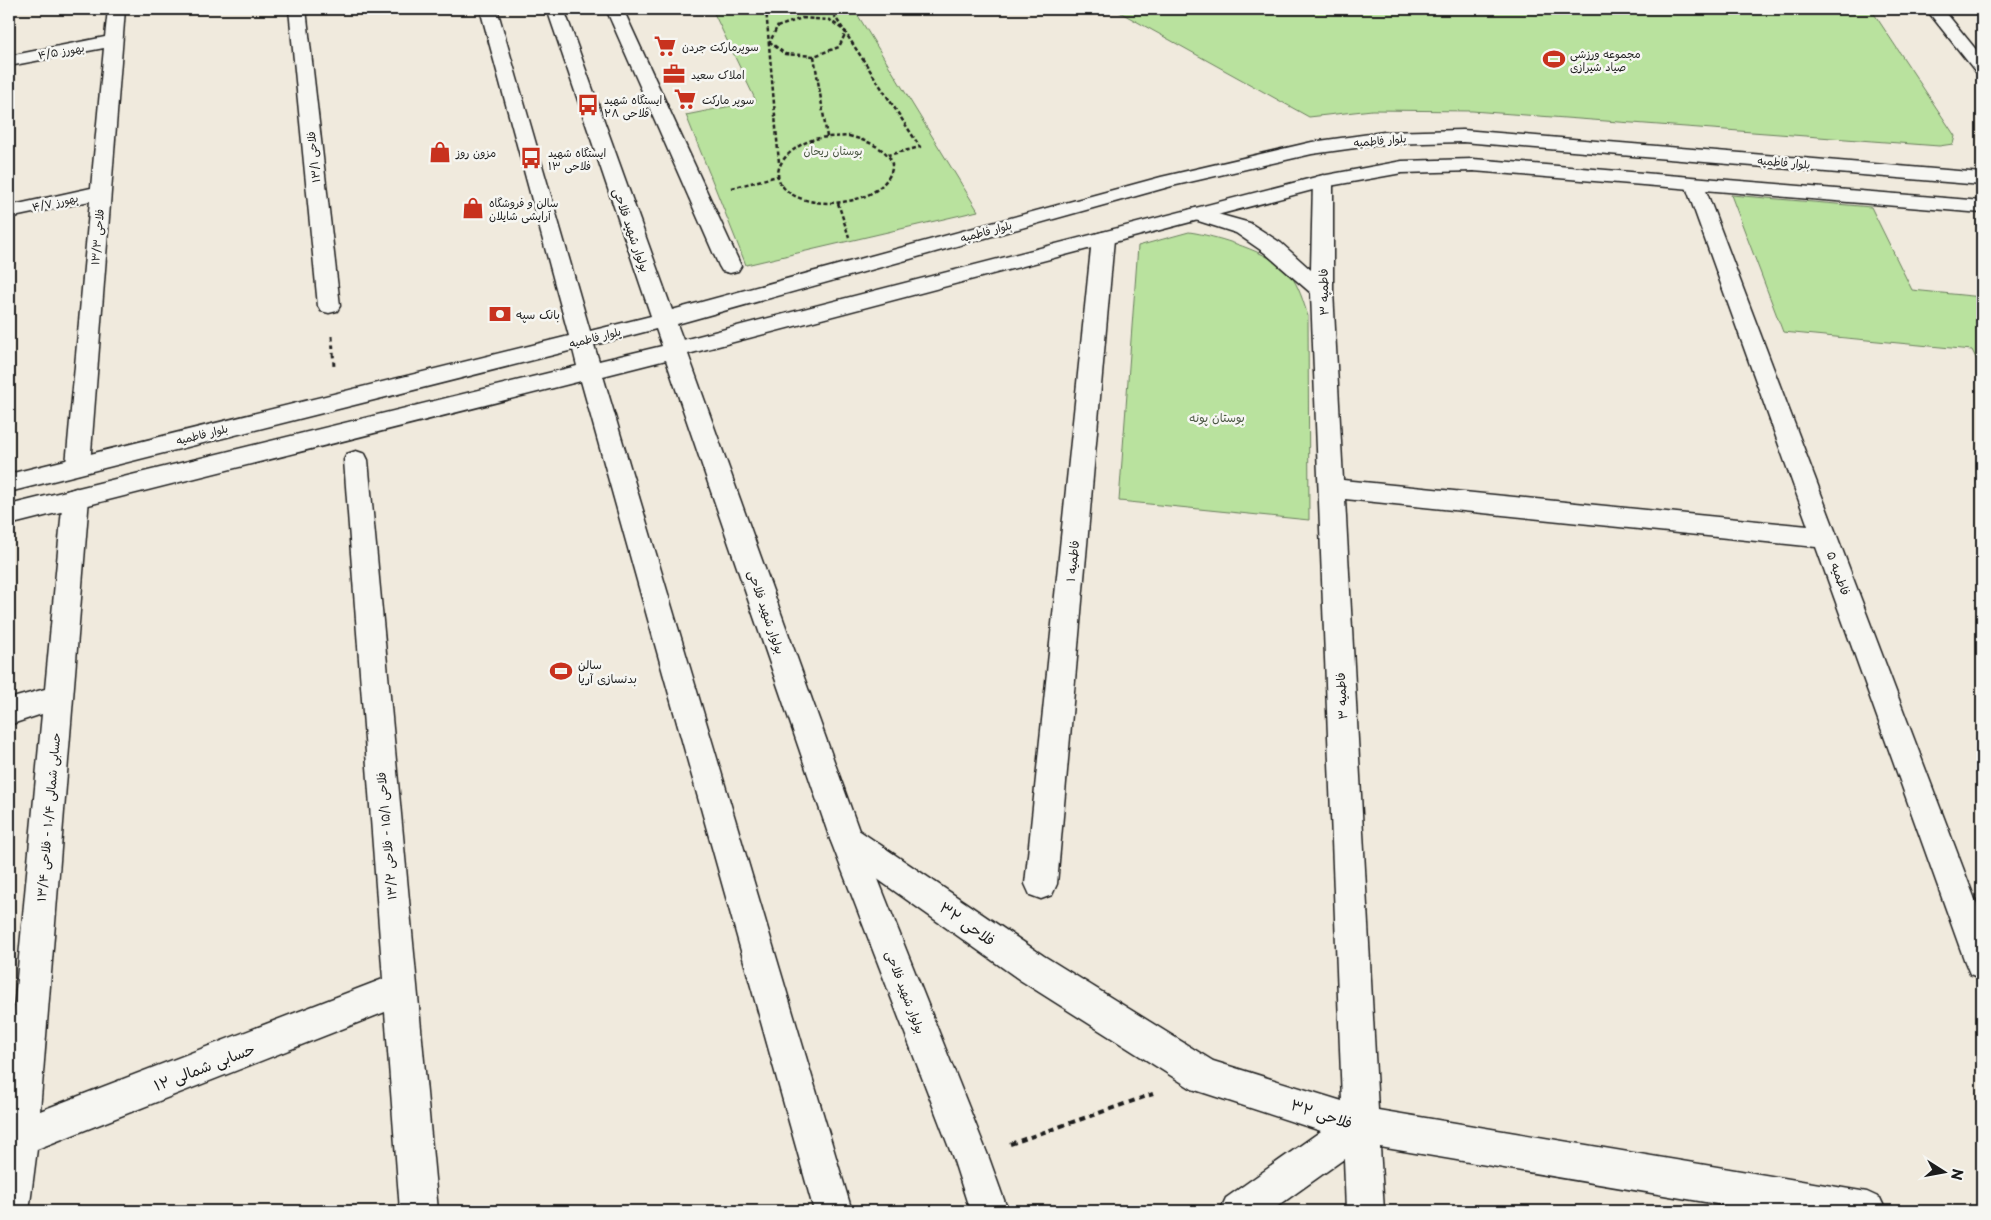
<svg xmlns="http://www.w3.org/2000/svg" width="1991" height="1220" viewBox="0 0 1991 1220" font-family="'Playpen Sans','Playpen Sans Arabic',sans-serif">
<rect width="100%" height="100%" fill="#f0eadd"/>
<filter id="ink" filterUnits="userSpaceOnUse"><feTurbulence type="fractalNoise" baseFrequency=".02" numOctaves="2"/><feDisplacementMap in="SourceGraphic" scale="10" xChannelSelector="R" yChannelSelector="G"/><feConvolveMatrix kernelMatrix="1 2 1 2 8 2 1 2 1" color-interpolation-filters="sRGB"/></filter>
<g filter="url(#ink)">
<g fill="#b9e29e" stroke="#6a7f5d">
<path d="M712,9h142l124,202 -232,54 -60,-150 70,-14z"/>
<path d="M1114,9h757l84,127 -2,8 -14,2 -467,-35 -100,-1 -63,7z"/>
<path d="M1731,195l140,12 41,83 70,7v73l-10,-20 -189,-18z"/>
<path d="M1189,232c24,3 85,21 100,41 10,13 14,28 19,43l1,204 -190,-19 19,-255z"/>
</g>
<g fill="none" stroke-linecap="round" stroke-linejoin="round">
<g stroke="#1c1c1c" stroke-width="3">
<g id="street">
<path d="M108,9h17l-35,456 -3,6 -9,3 -9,-3 -3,-6 24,-264 -81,17v-12l82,-18 13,-140 -95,18v-10l96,-19z"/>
<path d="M289,9h17l34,297 -3,5 -8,2 -8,-2 -3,-5z"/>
<path d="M606,9h17l118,257 -3,5 -8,2 -8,-2 -3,-5z"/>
<path d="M1926,9h17l39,48v16l-6,-1z"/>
<path d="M1323,175l7,2 3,4v110l10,189 465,46 -123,-342 3,-4 7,-2 7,2 280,738v61l-12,-5 -5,-12 -149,-415 -471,-48 33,611 489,82 13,6 6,13h-128l-378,-64 4,64h-38l-2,-52 -73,52h-51l6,-13 95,-67 -129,-42 -172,-109 -185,-131 -5,-10 5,-10 11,-5 11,5 187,127 169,105 129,40 -31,-808 -46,-40 -29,-20 -47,-15 -3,-4 3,-4 7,-2 54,15 31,20 30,27 2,-89 3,-4z"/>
<path d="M1103,232l7,2 4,5 -57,645 -5,11 -11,4 -11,-4 -5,-11 67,-645 4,-5z"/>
<path d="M356,451l9,3 3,6 70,751h-38l-15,-199 -348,137 -8,62h-20v-148l33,-349 -33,11v-26l36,-10 18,-191 4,-7 9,-3 9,3 4,7 -49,613 343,-132 -39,-519 3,-6z"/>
</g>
</g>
<g stroke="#1c1c1c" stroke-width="3">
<path id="secondary" d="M480,9h17l93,322 61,-15 -104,-307h17l108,301 489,-133 151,-35 72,-10 79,-2 519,43v12l-519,-43 -79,2 -72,10 -140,32 -495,138 6,16 633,-163 86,-16 71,-2 509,42v12l-509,-42 -71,2 -78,14 -636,167 174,485 127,319 19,53h-38l-17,-53 -123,-319 -164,-479 -63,16 249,835h-38l-233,-830 -572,144v-20l568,-139 -4,-16 -564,142v-18l560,-138zM656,329l6,17 -63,15 -5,-16z"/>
</g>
<g stroke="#1c1c1c" stroke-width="2.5" stroke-dasharray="4 2.5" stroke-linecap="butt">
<path d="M766,9l13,154"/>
<path d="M830,9l90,138 -32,8"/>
<path d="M802,18l28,2 16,12 -7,15 -25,9 -29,-2 -15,-12 7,-15z"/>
<path d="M814,56l13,81"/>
<path d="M849,136c24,6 63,22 31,51 -21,19 -75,23 -96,1 -19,-21 12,-44 31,-49 11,-3 23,-2 34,-3z"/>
<path d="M732,188l45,-12"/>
<path d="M838,203l11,34"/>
</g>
<path stroke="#1c1c1c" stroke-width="3" stroke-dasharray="4.5 4" stroke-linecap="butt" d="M332,336l2,31"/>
<path stroke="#1c1c1c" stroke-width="4" stroke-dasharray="6 4.5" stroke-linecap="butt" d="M1010,1144l143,-50"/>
<use href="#street" fill="#f6f6f2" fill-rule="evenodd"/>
<use href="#secondary" fill="#f6f6f2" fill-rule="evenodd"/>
</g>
</g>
<defs>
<g id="supermarket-bare" transform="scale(1.725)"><path d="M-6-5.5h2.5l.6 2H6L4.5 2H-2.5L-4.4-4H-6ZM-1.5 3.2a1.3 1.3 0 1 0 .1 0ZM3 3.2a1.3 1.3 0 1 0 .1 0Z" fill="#c8321e" stroke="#f6f6f2" stroke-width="2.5" paint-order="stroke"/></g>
<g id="stadium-bare" transform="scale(1.725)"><path d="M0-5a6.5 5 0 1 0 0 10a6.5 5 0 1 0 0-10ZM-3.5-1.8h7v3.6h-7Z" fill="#c8321e" stroke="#f6f6f2" stroke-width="2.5" paint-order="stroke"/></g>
<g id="office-bare" transform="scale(1.725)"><path d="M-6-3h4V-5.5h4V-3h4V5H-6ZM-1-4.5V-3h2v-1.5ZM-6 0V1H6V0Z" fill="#c8321e" stroke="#f6f6f2" stroke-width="2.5" paint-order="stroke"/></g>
<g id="bus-bare" transform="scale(1.725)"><path d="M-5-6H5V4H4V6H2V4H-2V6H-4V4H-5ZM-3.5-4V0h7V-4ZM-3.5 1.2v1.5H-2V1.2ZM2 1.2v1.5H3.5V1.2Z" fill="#c8321e" stroke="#f6f6f2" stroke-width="2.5" paint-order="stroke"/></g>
<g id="shop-bare" transform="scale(1.725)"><path d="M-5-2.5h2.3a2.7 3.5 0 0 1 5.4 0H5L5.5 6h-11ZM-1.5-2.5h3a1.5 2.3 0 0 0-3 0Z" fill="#c8321e" stroke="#f6f6f2" stroke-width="2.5" paint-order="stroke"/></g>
<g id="bank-bare" transform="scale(1.725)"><path d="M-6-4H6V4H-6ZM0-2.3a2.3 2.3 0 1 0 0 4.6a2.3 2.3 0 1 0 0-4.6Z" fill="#c8321e" stroke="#f6f6f2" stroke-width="2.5" paint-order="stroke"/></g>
</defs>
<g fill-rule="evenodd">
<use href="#supermarket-bare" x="665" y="46"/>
<use href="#stadium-bare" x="1554" y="59"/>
<use href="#office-bare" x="674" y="74"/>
<use href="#supermarket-bare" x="685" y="99"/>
<use href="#bus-bare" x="588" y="105"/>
<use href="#shop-bare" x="440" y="152"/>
<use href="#bus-bare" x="531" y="158"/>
<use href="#shop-bare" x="473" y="208"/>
<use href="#bank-bare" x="500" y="314"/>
<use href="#stadium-bare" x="561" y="671"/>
</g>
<g text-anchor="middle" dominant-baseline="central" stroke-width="5" stroke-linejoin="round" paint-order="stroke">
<g font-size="11" fill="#1c1c1c" stroke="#f6f6f2" text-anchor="start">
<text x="682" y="46">سوپرمارکت جردن</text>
<text x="1570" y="53">مجموعه ورزشی<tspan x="1570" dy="13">صیاد شیرازی</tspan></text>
<text x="691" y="74">املاک سعید</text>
<text x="604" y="99">ایستگاه شهید<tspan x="604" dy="13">فلاحی ۲۸</tspan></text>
<text x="702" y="99">سوپر مارکت</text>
<text x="456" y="152">مزون روز</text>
<text x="548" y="152">ایستگاه شهید<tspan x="548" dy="13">فلاحی ۱۳</tspan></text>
<text x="489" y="202">سالن و فروشگاه<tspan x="489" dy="13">آرایشی شایلان</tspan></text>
</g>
<g font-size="11" fill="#1c1c1c" stroke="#f6f6f2">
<text transform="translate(61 51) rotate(-10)">بهورز ۴/۵</text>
<text transform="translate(1380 140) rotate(-5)">بلوار فاطمیه</text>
<text transform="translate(313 157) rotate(-96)">فلاحی ۱۳/۱</text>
<text transform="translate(1784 162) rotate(5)">بلوار فاطمیه</text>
<text transform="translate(55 202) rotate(-12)">بهورز ۴/۷</text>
<text transform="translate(986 231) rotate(-15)">بلوار فاطمیه</text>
<text transform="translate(97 237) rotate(-85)">فلاحی ۱۳/۳</text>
<text transform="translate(595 337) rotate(-14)">بلوار فاطمیه</text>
<text transform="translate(202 434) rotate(-14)">بلوار فاطمیه</text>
</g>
<g font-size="11" fill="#4b5743" stroke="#f6f6f2">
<text x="833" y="150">بوستان ریحان</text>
</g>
<g font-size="12" fill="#1c1c1c" stroke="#f6f6f2">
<text transform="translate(632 230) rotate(71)">بولوار شهید فلاحی</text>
<text transform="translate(1323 292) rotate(-91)">فاطمیه ۳</text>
<text transform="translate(1072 561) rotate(-84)">فاطمیه ۱</text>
<text transform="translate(1839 573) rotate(70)">فاطمیه ۵</text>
<text transform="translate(767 612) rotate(71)">بولوار شهید فلاحی</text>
<text transform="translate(1341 696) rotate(-93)">فاطمیه ۳</text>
<text transform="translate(48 817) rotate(-85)">حسابی شمالی ۱۰/۴ - فلاحی ۱۳/۴</text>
<text transform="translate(386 836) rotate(-95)">فلاحی ۱۵/۱ - فلاحی ۱۳/۲</text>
<text transform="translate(906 992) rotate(69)">بولوار شهید فلاحی</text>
</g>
<g font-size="12" fill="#1c1c1c" stroke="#f6f6f2" text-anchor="start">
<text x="516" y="314">بانک سپه</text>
<text x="578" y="664">سالن<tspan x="578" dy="14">بدنسازی آریا</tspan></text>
</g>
<g font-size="12" fill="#4b5743" stroke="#f6f6f2">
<text x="1217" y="417">بوستان پونه</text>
</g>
<g font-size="15" fill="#1c1c1c" stroke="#f6f6f2">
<text transform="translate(968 923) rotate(35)">فلاحی ۳۲</text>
<text transform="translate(204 1066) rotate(-21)">حسابی شمالی ۱۲</text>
<text transform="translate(1322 1113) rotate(18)">فلاحی ۳۲</text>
</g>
</g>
<rect width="1991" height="1220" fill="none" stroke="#f6f6f2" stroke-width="30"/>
<rect x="15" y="15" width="1961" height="1190" fill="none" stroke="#1c1c1c" stroke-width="2" filter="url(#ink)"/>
<g transform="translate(1944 1172) rotate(101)" stroke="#f6f6f2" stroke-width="4" paint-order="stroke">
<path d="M0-4L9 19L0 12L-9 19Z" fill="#1c1c1c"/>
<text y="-8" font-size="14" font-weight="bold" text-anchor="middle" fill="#1c1c1c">N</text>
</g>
</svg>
